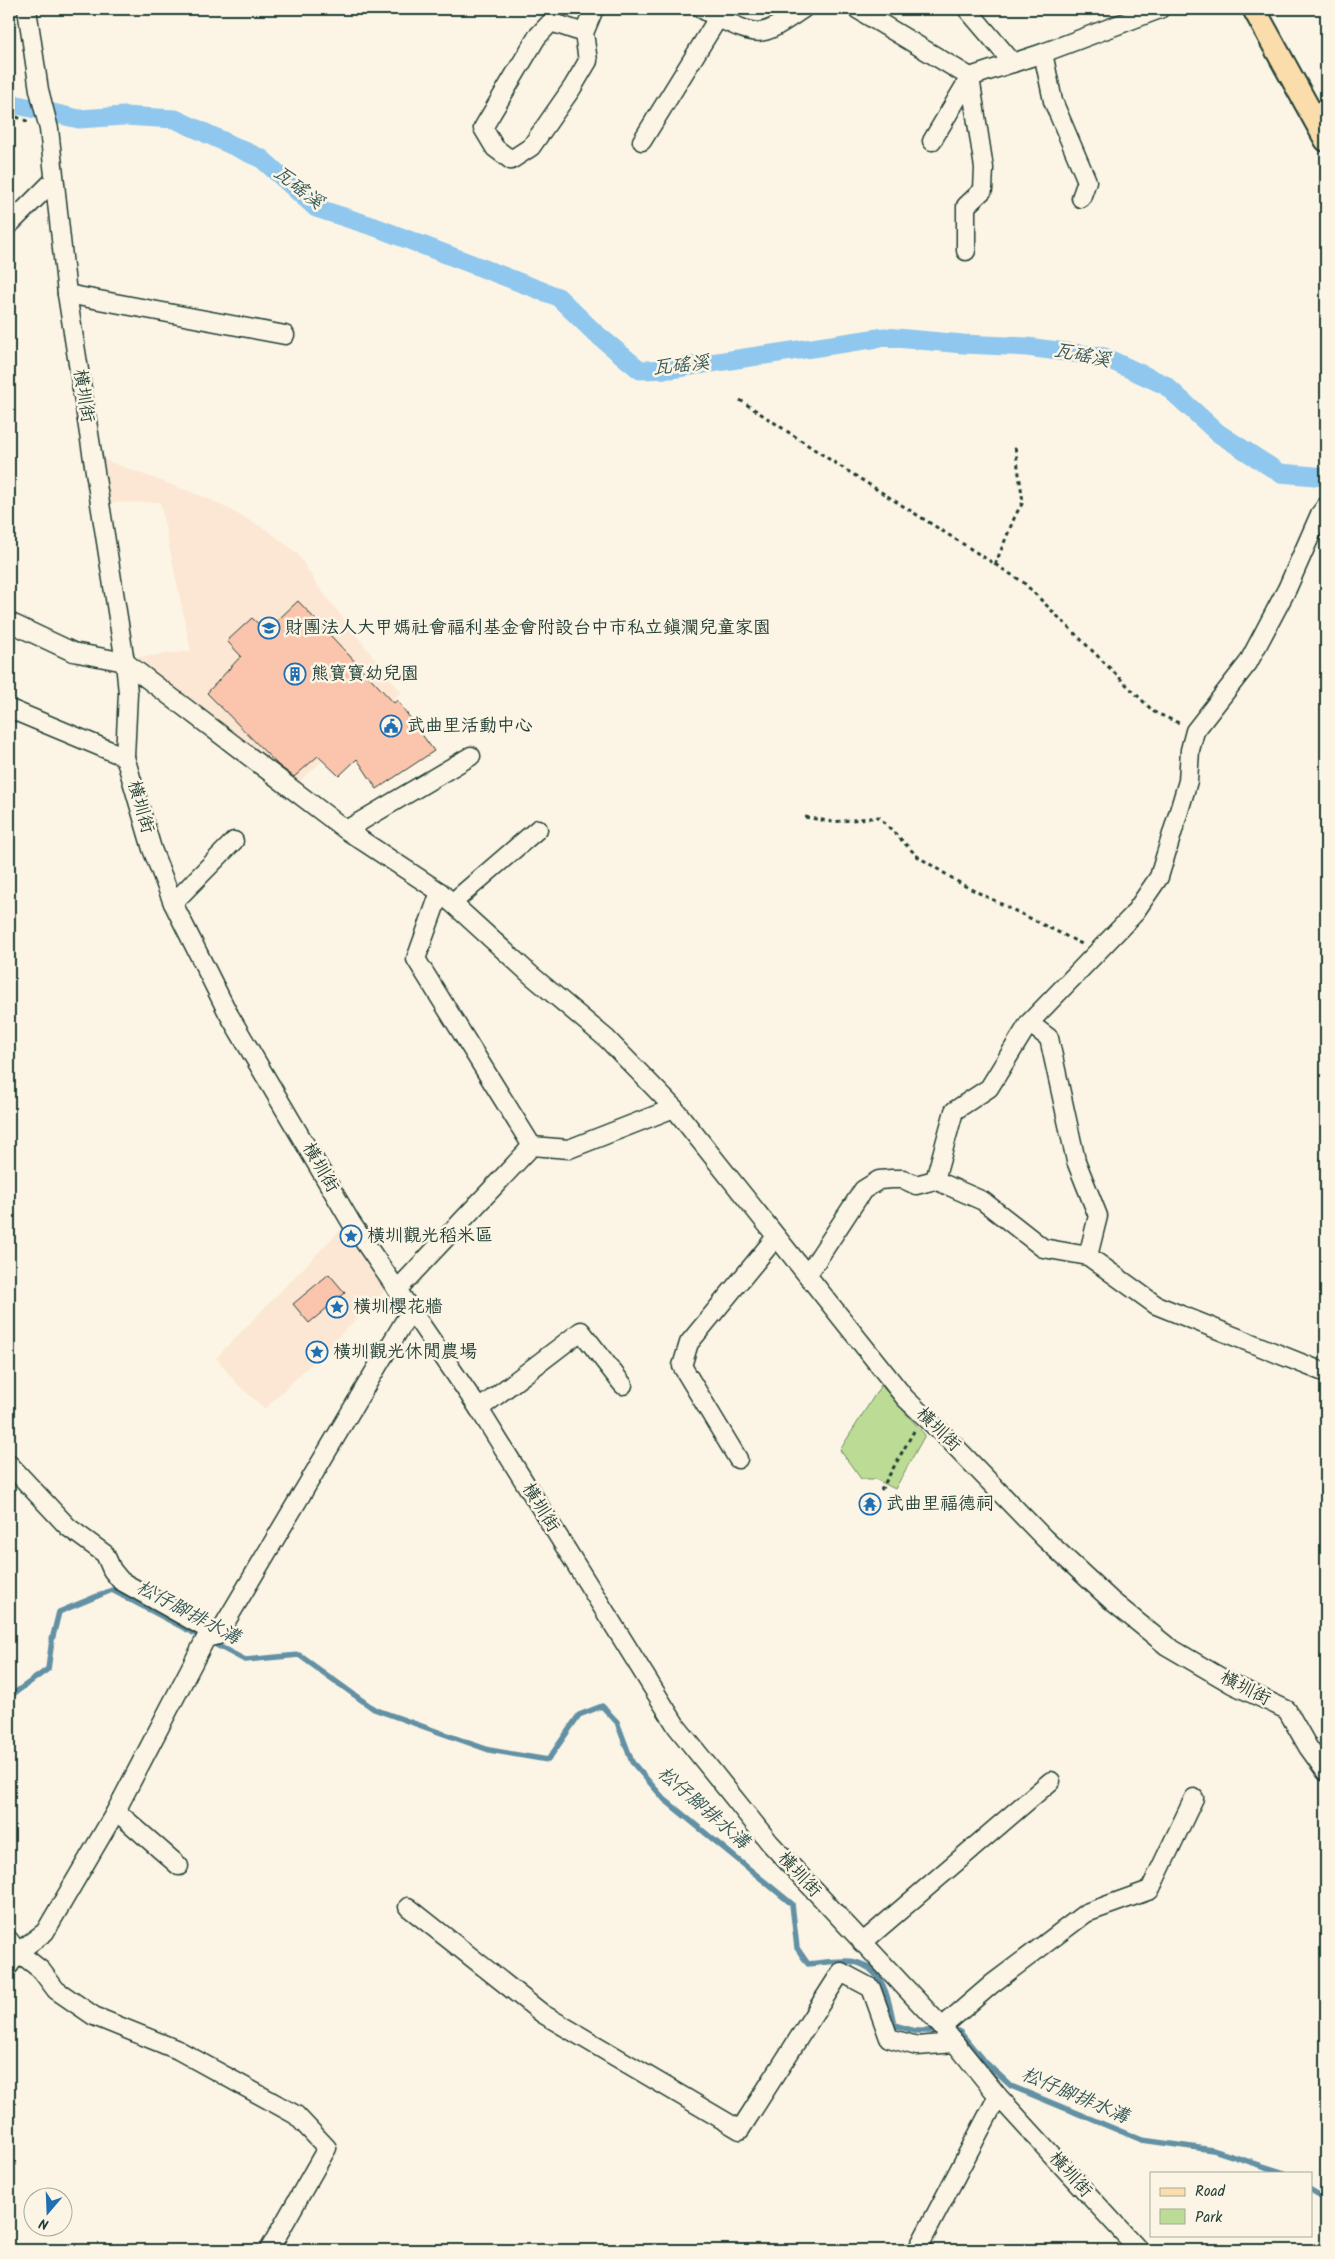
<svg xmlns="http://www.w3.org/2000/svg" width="1335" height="2259" viewBox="0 0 1335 2259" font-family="Kalam,'LXGW WenKai TC',sans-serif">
<rect width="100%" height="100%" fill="#fcf5e5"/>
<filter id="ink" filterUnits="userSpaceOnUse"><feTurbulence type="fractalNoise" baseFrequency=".02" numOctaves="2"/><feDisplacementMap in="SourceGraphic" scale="10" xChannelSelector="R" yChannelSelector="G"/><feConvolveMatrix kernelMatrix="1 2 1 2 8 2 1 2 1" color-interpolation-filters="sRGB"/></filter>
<g filter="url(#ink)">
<g fill="#fbe7d4">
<path d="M97,457l115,43 55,30 31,24 19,31 84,107 -106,93 -164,-127 60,-7 -31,-149 -55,1z"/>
<path d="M346,1224l42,64 -123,121 -27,-24 -22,-27z"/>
</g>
<path fill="#bcdb94" stroke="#6e8c64" d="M881,1385l44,50 -30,54 -20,-10h-14l-21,-29z"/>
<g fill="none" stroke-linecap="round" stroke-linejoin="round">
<g stroke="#6290a4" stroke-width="5.5">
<path d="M9,1697l39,-28 4,-29 7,-28 53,-22 133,70 54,-5 75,54 115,41 59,10 31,-45 23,-9 15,16 15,40 32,37 128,105 5,44 11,16c13,-1 35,-5 47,-2 29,7 34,38 39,63l21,6h26"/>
<path d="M951,2031h8l23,28 29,27 131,54 71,10 72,23"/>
<path d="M1311,2190l15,9"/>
<path d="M9,2249l2,1"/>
</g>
<path stroke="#8fc7ee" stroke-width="19" d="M9,103l70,16 45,-3 51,3 87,40 54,49 59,19 183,70 36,35 46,38 31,-1 214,-32 78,7 64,3 77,10 61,28 53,48 62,40 46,4"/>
</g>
<g fill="#fac5ac" stroke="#1f3d34">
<path d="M298,601l96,102 3,-3 37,51 -57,38 -20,-30 -18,17 -21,-20 -24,21 -16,-12 -71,-72 34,-37 -14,-15 25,-23 14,13z"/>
<path d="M329,1274l16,19 -36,30 -16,-19z"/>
</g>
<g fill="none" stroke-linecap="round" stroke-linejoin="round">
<g stroke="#1f3d34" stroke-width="21">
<g id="minor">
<path d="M27,9l12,81 10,39 18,165 58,368 3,31 -3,64 27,92 21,54 55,110 124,211 127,185 198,318 93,116 172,184 56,69 141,154"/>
<path d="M702,9l16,9"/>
<path d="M857,9l113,68 -38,64"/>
<path d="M967,9l46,54"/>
<path d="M584,33l-33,-11 -14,15 -54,91 12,20 16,12 20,-13 41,-59 16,-27 -4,-28 10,-24"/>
<path d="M1043,53l10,48 34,80 -6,17"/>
<path d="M642,141l76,-123c46,21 43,18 85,-9"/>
<path d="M9,225l45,-45"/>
<path d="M966,251v-45l17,-16 1,-22 -14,-91 73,-24 117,-44"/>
<path d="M67,294l218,41"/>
<path d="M9,622l64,30 52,10 221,168 94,62 91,83 76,64 67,69 231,290 46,44 93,96 69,64 54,44 65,38 55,26 21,37 18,25"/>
<path d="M10,709l115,48"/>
<path d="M346,830l125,-74"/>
<path d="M440,892l-24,67 116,187"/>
<path d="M173,903l61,-62"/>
<path d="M452,903l86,-74"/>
<path d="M1029,1023l20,15 27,123 22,55 -10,40"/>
<path d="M935,1180l19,-69 35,-23 40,-65 104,-108 26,-38 29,-96 2,-31 5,-19 53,-68 39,-74 33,-75 6,-8"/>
<path d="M808,1274l55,-84 16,-10 13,-1h11l13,6 19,-5 48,21 60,47 45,8 68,49 170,68"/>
<path d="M397,1290l135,-144 37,3 105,-41"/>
<path d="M479,1409l102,-78 42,54"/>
<path d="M738,1459l-56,-93 7,-23 87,-106"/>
<path d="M9,1464l59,63 37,27 7,16 9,11 97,54"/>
<path d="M116,1811l63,55"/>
<path d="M408,1907l135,107 197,116 101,-158 30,16 18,50 28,8 38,-3"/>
<path d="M9,1940l9,12 23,18 15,20 38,26 84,34 118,65 31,33 -58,102"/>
<path d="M862,1943l189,-162"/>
<path d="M9,1966l9,-14 27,-20 71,-121 90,-173 12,-3 193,-325"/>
<path d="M942,2027l50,-43 94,-71 64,-23 44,-92"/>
<path d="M917,2250l81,-154"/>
</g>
</g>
<g stroke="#1f3d34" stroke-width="26">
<path id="major" d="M1254,9l72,131"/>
</g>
<g stroke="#1f3d34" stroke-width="3" stroke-dasharray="4 4" stroke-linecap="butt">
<path d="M9,114l20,8"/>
<path d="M740,400l92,61 191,121 131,130 27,12"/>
<path d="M995,565l20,-49 8,-14 -8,-56"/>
<path d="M805,817l28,5 46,-5 38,39 46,29 119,59"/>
<path d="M881,1490l33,-59"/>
</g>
<use href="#minor" stroke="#fcf5e5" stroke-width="18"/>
<use href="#major" stroke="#fbddab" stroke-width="22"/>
</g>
</g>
<defs>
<g id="school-ring" transform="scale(1.125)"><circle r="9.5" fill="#fcf5e5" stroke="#1f6fb2" stroke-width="1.5"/><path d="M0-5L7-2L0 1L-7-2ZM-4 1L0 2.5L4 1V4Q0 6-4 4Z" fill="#1f6fb2"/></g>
<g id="building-ring" transform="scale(1.125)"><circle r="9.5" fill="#fcf5e5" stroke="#1f6fb2" stroke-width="1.5"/><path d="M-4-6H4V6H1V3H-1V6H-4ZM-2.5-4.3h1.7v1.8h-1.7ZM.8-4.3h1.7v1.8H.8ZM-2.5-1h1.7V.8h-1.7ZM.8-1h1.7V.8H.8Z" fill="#1f6fb2"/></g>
<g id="civic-ring" transform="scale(1.125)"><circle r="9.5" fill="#fcf5e5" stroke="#1f6fb2" stroke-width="1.5"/><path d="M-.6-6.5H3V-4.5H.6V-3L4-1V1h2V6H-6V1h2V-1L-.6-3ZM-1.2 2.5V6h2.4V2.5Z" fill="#1f6fb2"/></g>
<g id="sight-ring" transform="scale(1.125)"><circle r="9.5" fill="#fcf5e5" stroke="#1f6fb2" stroke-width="1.5"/><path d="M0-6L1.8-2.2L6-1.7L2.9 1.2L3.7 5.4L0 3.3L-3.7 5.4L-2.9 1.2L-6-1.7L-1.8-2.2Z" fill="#1f6fb2"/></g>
<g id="temple-ring" transform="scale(1.125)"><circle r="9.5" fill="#fcf5e5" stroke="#1f6fb2" stroke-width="1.5"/><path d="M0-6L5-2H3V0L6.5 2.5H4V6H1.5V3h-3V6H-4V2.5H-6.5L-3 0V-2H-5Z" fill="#1f6fb2"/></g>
</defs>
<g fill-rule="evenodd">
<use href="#school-ring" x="269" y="628"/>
<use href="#building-ring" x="295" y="674"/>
<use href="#civic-ring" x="391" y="726"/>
<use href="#sight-ring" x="351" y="1236"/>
<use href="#sight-ring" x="337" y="1307"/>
<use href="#sight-ring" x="317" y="1352"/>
<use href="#temple-ring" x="870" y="1504"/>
</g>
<g text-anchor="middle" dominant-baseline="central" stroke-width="5" stroke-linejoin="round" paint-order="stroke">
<g font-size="18" fill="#1f3d34" stroke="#fcf5e5">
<text transform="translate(83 396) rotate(81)">橫圳街</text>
<text transform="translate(140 807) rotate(74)">橫圳街</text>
<text transform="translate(320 1168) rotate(60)">橫圳街</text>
<text transform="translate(938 1430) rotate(44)">橫圳街</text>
<text transform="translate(540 1508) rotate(58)">橫圳街</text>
<text transform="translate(1245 1689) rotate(27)">橫圳街</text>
<text transform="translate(799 1875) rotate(47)">橫圳街</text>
<text transform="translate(1070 2175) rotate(48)">橫圳街</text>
</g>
<g font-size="18" fill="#1f3d34" stroke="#fcf5e5" text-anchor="start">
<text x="285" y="628">財團法人大甲媽社會福利基金會附設台中市私立鎮瀾兒童家園</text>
<text x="311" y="674">熊寶寶幼兒園</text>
<text x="407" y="726">武曲里活動中心</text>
<text x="367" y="1236">橫圳觀光稻米區</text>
<text x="353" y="1307">橫圳櫻花牆</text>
<text x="333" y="1352">橫圳觀光休閒農場</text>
<text x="886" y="1504">武曲里福德祠</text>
</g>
<g font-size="19" font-style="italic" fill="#355959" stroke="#fcf5e5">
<text transform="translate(298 188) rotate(38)">瓦磘溪</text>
<text transform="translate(1082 356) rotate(11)">瓦磘溪</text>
<text transform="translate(681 366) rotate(-6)">瓦磘溪</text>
<text transform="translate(188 1613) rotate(28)">松仔腳排水溝</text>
<text transform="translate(703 1808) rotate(41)">松仔腳排水溝</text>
<text transform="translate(1075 2096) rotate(23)">松仔腳排水溝</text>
</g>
</g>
<rect width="1335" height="2259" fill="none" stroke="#fcf5e5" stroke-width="30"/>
<rect x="15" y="15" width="1305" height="2229" fill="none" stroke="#1f3d34" stroke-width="2" filter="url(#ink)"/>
<rect x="1150" y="2172" width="162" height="65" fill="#fcf5e5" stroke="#a4ab9e"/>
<rect x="1160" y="2188" width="25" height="8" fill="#fbddab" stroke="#a4ab9e"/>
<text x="1195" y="2196" font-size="15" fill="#1f3d34">Road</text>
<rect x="1160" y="2209" width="25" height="15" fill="#bcdb94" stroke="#a4ab9e"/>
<text x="1195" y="2222" font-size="15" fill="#1f3d34">Park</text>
<g transform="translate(48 2212) rotate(199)"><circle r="24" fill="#fcf5e5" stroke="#a4ab9e"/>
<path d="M0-4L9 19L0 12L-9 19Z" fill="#1f6fb2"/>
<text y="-8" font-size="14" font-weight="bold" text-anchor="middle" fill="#1f3d34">N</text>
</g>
</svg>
